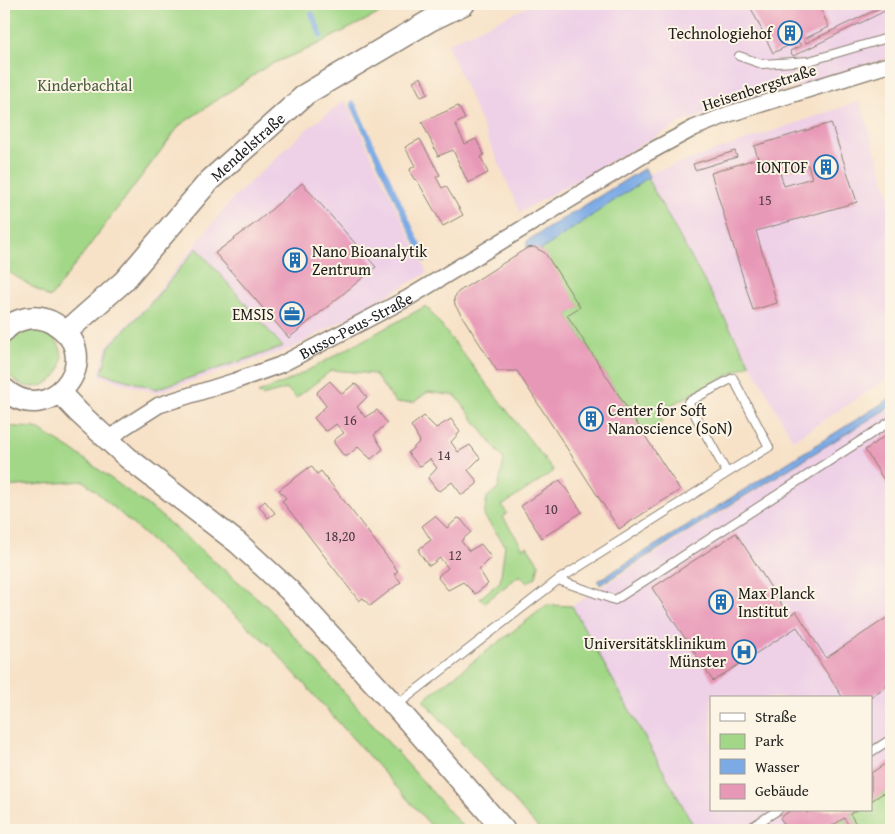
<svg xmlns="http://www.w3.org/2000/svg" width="895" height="834" viewBox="0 0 895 834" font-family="'Gentium Book Plus',serif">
<rect width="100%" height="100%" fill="#fcf5e5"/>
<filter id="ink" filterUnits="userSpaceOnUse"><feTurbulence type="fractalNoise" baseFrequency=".02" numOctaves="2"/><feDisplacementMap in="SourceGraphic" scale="10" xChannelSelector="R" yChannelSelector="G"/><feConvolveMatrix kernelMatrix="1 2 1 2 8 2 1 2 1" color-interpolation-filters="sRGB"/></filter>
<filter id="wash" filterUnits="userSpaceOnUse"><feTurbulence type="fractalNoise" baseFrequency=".0096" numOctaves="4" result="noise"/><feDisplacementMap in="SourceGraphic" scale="20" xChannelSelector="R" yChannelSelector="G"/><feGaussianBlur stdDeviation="1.12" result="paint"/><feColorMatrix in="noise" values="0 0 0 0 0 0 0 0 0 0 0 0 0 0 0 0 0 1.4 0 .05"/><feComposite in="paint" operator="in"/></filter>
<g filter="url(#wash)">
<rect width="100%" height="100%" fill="#f7e2c8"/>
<g fill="#eed0e7" fill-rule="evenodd">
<path d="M533,4h358v53l-209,65 -162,90 -73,-168z"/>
<path d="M345,100l82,173 -134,75 -137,45 -58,-17 10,-32 38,-38 87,-108 73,-68z"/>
<path d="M860,101l31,99v177l-98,63 -148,-265z"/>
<path d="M891,406v424h-195l-124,-224zM711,698h160v112h-160z"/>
</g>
<g fill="#a2d787" stroke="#5f7a52">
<path d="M4,4h394l-92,46 -37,15 -89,60 -130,173 -46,-29z"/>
<path d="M647,178l103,186 -92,48 5,10 -20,11 -76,-118 12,-8 -38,-57z"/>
<path d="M197,248l86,99 -127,42 -54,-16 7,-27 41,-42z"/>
<path d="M426,306l128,165 -52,35 5,7 -4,4 20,31 4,-2 12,18 -3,13 -9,6 -7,-8 -36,28 -4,-5 20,-16 5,-37 -21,-29 3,-19 11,-8 6,-29 -48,-64 -28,-4 -14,10 -18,1 -22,-29 -42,-4 -36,28 -9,-9 -25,7 -4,-3 32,-13z"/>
<circle cx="33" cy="358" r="29"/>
<path d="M4,426l32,2 36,22 82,60 115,98 197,222h-31l-165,-184 -186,-165 -80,6z"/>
<path d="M547,605l25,1 124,224h-156l-117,-130z"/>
<path d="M891,788v42h-31l-10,-16 7,-4h14v-9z"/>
<path d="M844,818l8,12h-26z"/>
</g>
<g fill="#7baae5" stroke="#4c6380">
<path d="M645,168l4,9 -108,73 -14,-2v-7z"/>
<path d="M891,398v8l-291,179 -2,-4z"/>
</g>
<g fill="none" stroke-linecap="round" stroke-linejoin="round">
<g stroke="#7baae5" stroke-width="5.5">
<path d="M312,14l9,22"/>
<path d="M353,104l72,155"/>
</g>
</g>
<g id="blocks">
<g fill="#e898b7" fill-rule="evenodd">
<path d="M749,4h69l11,23 -25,12 2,4 82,-39h3v4l-98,48 -3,-5 11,-5 -3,-5 -25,12z"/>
<path d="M421,77l7,17 -7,3 -8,-16z"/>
<path d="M458,106l7,13 -10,5 10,20 11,-5 8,16 -3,2 7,16 -20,10 -15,-33 -15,6 -16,-34z"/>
<path d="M831,123l26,79 -101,29 21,72 -24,7 -42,-137 47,-15 -4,-12zM808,165l4,13 -28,8 -4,-13z"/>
<path d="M420,139l20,36 -4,2 6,11 4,-2 17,29 -20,11 -26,-46 -3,-1 -3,-5 -1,-5 5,-3 -10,-19z"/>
<path d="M735,151l2,6 -42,13 -2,-6z"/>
<path d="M302,183l74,84 -87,71 -74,-85 43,-32z"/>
<path d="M534,247l11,6 35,54 -13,8 113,175 -61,39 -102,-158h-20l-42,-66 -1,-7 4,-6 69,-44z"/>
<path d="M409,250l2,5 -7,3 -2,-5z"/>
<path d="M330,381l12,13 12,-10 3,1 10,12 -10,10 8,10 12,-7 10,13 -13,12 9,14 -12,10 -13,-12 -11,9h-3l-10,-13v-3l10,-7 -8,-9 -9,7 -3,-1 -10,-12 12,-12 -9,-12 1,-3z"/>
<path d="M424,416l12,12 15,-9 9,13 -9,10 7,10 12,-7 10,13 -12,12 9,11v3l-13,10h-3l-9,-12 -12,9 -4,-2 -8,-11 9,-10 -7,-9 -9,7 -3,-1 -10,-12 12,-12 -9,-15z"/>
<path d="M891,432v59l-26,-41z"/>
<path d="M311,466l6,8 4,-3 77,100 -4,3 7,8 -31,24 -7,-8 -4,3 -77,-100 4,-3 -7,-8z"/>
<path d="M560,480l22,32 -40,26 -21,-32z"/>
<path d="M265,501l10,12 -7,5 -9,-12z"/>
<path d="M435,516l12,12 11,-10 3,1 10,13 -10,9 8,10 12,-7 10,13 -12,12 9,15 -13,10 -12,-12 -15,8 -10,-12 1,-3 9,-7 -8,-10 -9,7h-3l-9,-13v-3l12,-9 -9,-14z"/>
<path d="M736,533l53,83 7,-5 30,47 65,-43v68l-22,15h-26l-46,-71 -84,54 -61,-93z"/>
<path d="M891,760v28l-20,13v-28z"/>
<path d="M791,810h14l2,3 3,-3h47l-7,4 10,16h-8l-8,-12 -18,12h-45l5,-3 -6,-9z"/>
</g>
</g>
</g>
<g filter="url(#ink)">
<use href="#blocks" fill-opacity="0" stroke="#8a7f72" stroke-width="1"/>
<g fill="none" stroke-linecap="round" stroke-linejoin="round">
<g stroke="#8a7f72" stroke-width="10">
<g id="lane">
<path d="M739,56l23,8 47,-3 82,-24"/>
<path d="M558,580l57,20 276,-179"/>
<path d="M397,705l161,-125 169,-107 -39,-71 45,-24 36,69 -42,26"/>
<path d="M871,752l20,-13"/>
<path d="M747,830l31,-20"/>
</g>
</g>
<g stroke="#8a7f72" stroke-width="18">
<g id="street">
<path id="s1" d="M109,440l14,-12 36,-23 76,-24 45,-16 128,-67 234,-142 52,-28 35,-14 162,-50"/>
</g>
</g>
<g stroke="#8a7f72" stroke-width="24">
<g id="secondary">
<path d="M4,331c8,-10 22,-14 34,-13 10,1 17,5 24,11 41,34 -14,100 -58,60"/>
<path id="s2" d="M66,332l58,-51 85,-100 97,-87 125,-74 33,-16"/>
<path d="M60,393l19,20 49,45 110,85 51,47 106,116 109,124"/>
</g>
</g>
<use href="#lane" stroke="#fff" stroke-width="8"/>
<use href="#street" stroke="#fff" stroke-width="15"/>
<use href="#secondary" stroke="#fff" stroke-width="21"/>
</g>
</g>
<defs>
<g id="building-ring" transform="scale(1.25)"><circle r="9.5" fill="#fcf5e5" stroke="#1f6fb2" stroke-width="1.5"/><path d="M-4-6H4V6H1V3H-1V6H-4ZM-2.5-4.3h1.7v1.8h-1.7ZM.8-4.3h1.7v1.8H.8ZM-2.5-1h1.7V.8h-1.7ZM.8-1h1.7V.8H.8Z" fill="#1f6fb2"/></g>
<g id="office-ring" transform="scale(1.25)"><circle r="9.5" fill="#fcf5e5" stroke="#1f6fb2" stroke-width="1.5"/><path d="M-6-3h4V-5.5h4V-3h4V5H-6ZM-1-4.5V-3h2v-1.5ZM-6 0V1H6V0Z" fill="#1f6fb2"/></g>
<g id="hospital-ring" transform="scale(1.25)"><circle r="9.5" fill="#fcf5e5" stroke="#1f6fb2" stroke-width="1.5"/><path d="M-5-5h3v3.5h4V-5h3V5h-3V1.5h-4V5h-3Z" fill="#1f6fb2"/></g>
</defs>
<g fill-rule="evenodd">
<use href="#building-ring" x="790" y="33"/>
<use href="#building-ring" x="826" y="167"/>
<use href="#building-ring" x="295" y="260"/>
<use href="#office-ring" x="292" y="314"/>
<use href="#building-ring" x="591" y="419"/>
<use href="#building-ring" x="721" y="602"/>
<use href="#hospital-ring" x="744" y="652"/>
</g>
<g text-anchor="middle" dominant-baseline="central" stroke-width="4" stroke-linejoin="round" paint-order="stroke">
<g font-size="14" fill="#4f3b43">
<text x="765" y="200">15</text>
<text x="350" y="420">16</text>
<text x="444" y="455">14</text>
<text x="551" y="509">10</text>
<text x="340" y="536">18,20</text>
<text x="455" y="555">12</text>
</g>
<g font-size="16" fill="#1c1c1c" stroke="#fcf5e5" text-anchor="end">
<text x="772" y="33">Technologiehof</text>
<text x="808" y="167">IONTOF</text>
<text x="312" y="251" text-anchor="start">Nano Bioanalytik<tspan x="312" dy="18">Zentrum</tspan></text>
<text x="274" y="314">EMSIS</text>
<text x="608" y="410" text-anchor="start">Center for Soft<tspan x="608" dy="18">Nanoscience (SoN)</tspan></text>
<text x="738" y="593" text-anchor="start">Max Planck<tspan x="738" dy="18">Institut</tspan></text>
<text x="726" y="643">Universitätsklinikum<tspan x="726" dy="18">Münster</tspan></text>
</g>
<g font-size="16" fill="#4b5d41" stroke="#fcf5e5">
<text x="85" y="85">Kinderbachtal</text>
</g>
<g font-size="16" fill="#1c1c1c" stroke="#fcf5e5">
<text transform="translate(759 87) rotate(-18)">Heisenbergstraße</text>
<text stroke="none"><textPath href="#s2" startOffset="260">Mendelstraße</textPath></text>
<text stroke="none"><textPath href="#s1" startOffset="274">Busso-Peus-Straße</textPath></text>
</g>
</g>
<rect width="895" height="834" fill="none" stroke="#fcf5e5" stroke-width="20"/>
<rect x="710" y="696" width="162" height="115" fill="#fcf5e5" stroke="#a29e95"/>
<rect x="720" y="713" width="25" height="8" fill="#ffffff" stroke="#a29e95"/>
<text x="755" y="722" font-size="15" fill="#1c1c1c">Straße</text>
<rect x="720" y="734" width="25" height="15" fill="#a2d787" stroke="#a29e95"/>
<text x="755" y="746" font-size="15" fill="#1c1c1c">Park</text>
<rect x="720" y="759" width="25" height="15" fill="#7baae5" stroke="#a29e95"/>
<text x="755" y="772" font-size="15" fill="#1c1c1c">Wasser</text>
<rect x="720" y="784" width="25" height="15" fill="#e898b7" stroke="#a29e95"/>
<text x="755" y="796" font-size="15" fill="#1c1c1c">Gebäude</text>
</svg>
